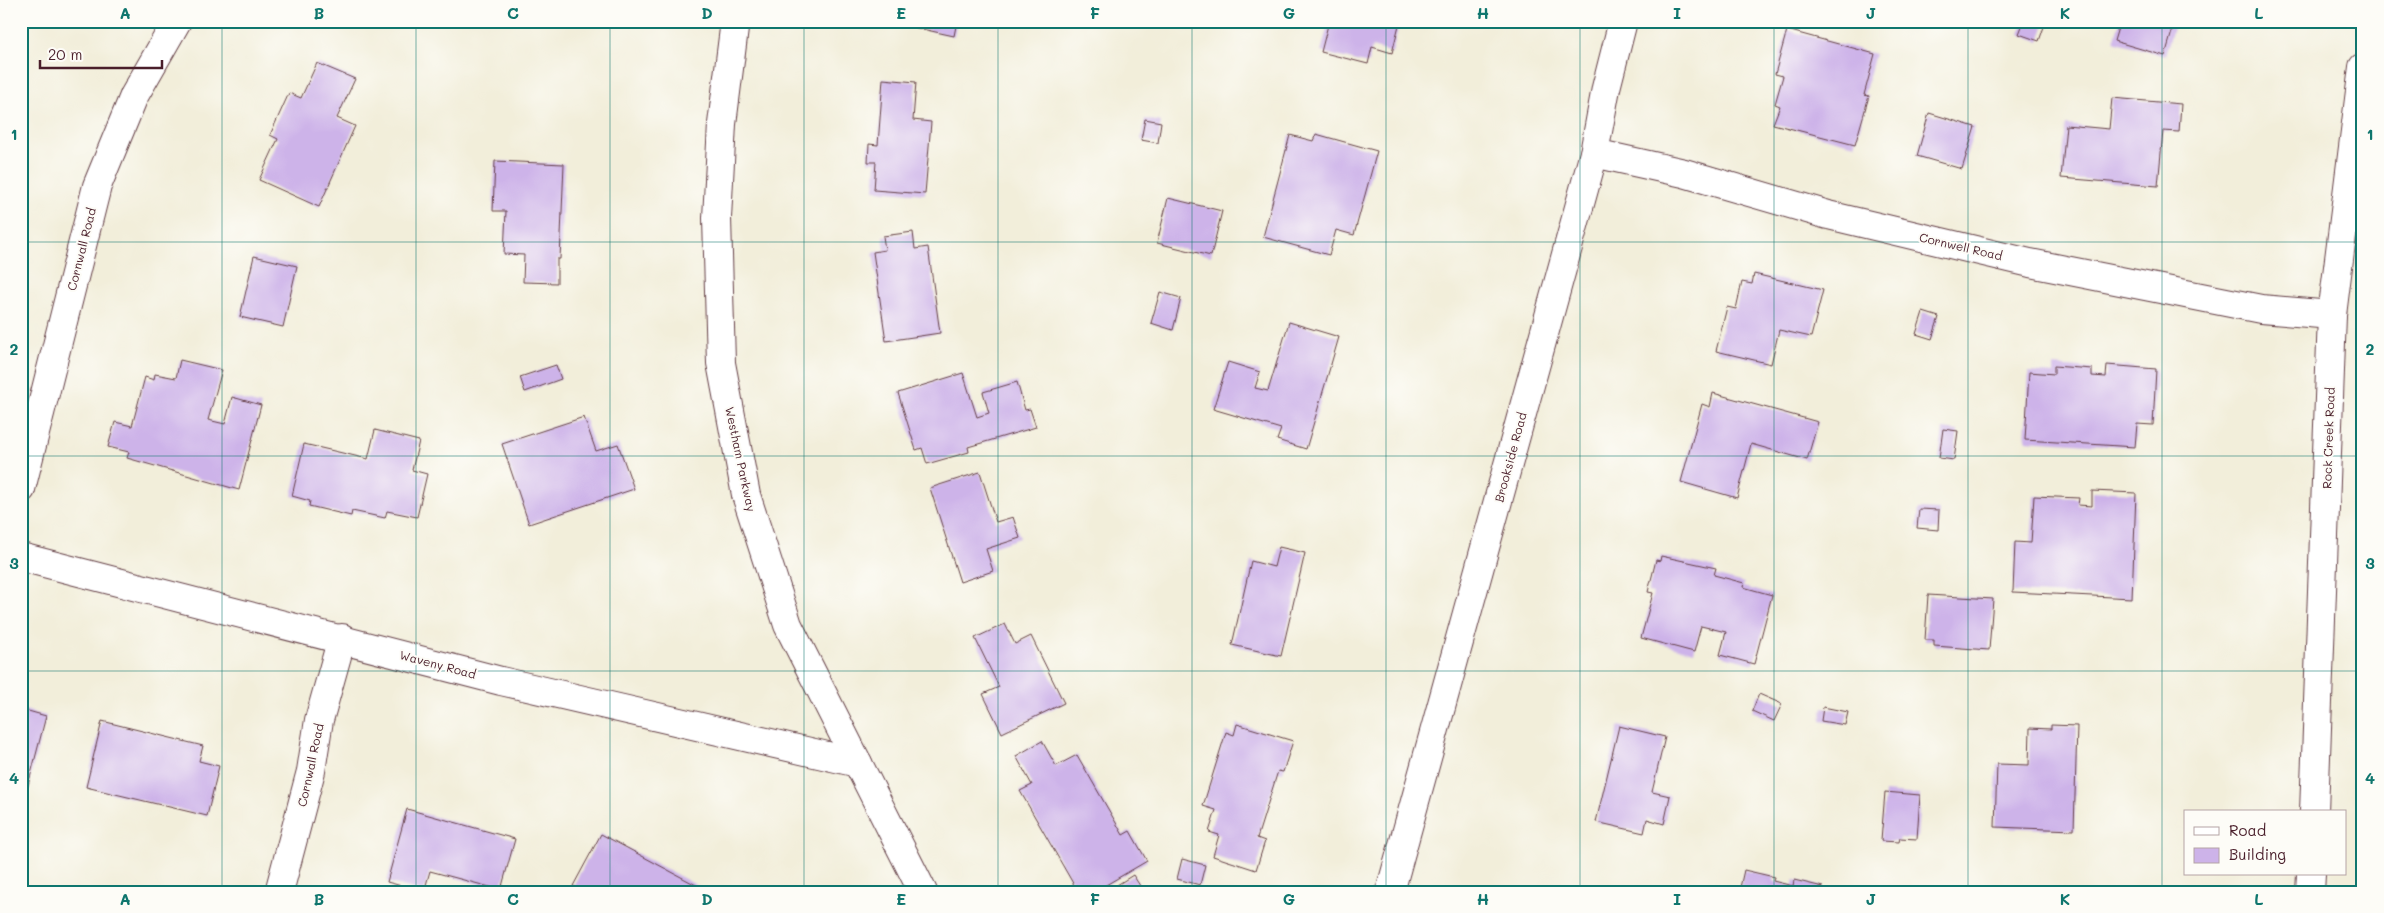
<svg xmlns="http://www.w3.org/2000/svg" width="2384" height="913" viewBox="0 0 2384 913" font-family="Mali,sans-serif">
<rect width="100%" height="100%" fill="#fdfcf7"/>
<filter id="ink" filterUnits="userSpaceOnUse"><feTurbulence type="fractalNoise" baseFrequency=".02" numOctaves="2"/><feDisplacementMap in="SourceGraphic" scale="10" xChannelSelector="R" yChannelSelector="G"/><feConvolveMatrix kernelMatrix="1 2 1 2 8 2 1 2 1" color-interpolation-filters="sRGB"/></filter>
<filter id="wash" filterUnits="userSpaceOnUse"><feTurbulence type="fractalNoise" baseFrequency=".0096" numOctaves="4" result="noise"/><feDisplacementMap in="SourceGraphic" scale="20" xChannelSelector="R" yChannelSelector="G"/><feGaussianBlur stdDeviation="1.12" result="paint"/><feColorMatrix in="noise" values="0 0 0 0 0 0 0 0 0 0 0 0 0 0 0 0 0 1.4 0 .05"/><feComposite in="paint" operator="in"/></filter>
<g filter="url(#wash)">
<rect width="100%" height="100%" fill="#f2eeda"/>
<g id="blocks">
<g fill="#cdb3e9">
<path d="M900,21h57l-3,15 -55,-12z"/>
<path d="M1329,21h71l-8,32 -20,-6 -4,17 -47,-12z"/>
<path d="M2024,21h22l-7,20 -20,-7z"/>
<path d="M2120,21h55l-10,35 -51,-15z"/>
<path d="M1787,30l88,24 -11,41 5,1 -14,49 -82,-21 7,-18 -5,-2 8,-28 -8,-2z"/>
<path d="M317,63l38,16 -18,39 18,8 -36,81 -60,-27 19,-41 -8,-4 19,-42 12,5z"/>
<path d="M883,79l33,3 -3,38 18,2 -6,72 -51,-4 2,-28h-8l1,-18 9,1z"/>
<path d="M2112,98l69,6 -2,28 -16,-1 -5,55 -97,-8 5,-53 43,4z"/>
<path d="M1929,113l46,14 -13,42 -45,-13z"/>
<path d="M1145,119l16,3 -3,21 -17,-3z"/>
<path d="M1316,134l61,17 -23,84 -18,-5 -7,25 -66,-18 27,-102 23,6z"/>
<path d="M495,161l69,3 -4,95h-3v24l-34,-1 1,-27 -20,-1 2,-43h-13z"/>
<path d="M1168,198l54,13 -11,45 -54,-13z"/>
<path d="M913,232l2,17 13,-2 12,86 -54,8 -13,-89 12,-2 -2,-14z"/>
<path d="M254,256l43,10 -14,61 -43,-10z"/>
<path d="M1754,274l69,16 -12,47 -32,-7 -8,34 -55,-13 11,-44 9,2 6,-27 10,2z"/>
<path d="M1160,292l21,6 -8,32 -22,-7z"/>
<path d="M1923,312l16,5 -7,22 -16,-5z"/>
<path d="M1289,322l50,15 -33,112 -29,-9 4,-11 -68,-20 15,-47 32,10 -5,16 13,3z"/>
<path d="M180,360l42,10 -14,50 17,4 7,-27 29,8 -22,85 -112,-32 2,-6 -21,-5 7,-25 17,4 13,-49 9,3 1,-6 21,4z"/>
<path d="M556,365l5,14 -36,13 -5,-15z"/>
<path d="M2107,365l49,4 -3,56 -16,-1 -2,23 -110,-7 4,-68 25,2v-8l38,3v7l14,1z"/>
<path d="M963,373l14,44 12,-4 -6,-21 34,-10 8,28 5,-1 6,18 -68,20 1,5 -42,12 -5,-16 -6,2 -18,-57z"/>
<path d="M1713,393l105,29 -11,38 -56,-16 -14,54 -56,-16 21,-78 8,3z"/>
<path d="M584,417l12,34 22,-7 16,45 -105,35 -27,-80z"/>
<path d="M1943,429l15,2 -4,29 -15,-2z"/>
<path d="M375,430l44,11 -7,29 15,4 -10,43 -30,-6 -2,7 -33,-7 -1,5 -42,-10 1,-5 -18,-5 12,-52 64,15z"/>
<path d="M980,472l16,50 17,-5 7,21 -34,11 7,22 -33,11 -30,-94z"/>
<path d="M2092,491l44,2 -4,105 -119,-6 2,-50 16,1 3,-47 45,2 -1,7 14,1z"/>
<path d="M1919,509l20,1 -1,20 -21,-2z"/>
<path d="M1279,547l26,6 -24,103 -49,-11 19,-84 23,6z"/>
<path d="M1661,556l55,12 -2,7 30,8 -1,4 29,8 -18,69 -34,-9 6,-23 -25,-6 -7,26 -53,-14 12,-45 -5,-1 8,-32 4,1z"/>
<path d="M1928,595l65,4 -4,51 -55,-4v-6h-9z"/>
<path d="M1005,624l10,20 16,-8 33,67 -62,30 -19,-39 16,-7 -24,-49z"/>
<path d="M1759,694l23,10 -8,17 -22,-10z"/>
<path d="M1823,707l25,5 -3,13 -24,-4z"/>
<path d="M21,709l25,7 -24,93h-1z"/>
<path d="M102,721l101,25 -4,15 20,5 -12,50 -121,-29z"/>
<path d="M1237,724l56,17 -10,31 -5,-1 -21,67 8,3 -9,29 -43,-14 6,-21 -10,-3 7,-22 -13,-4 23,-74 8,3z"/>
<path d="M2051,725l26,1 -3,104 -79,-3 2,-63 32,1 1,-37 21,1z"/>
<path d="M1619,726l46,11 -13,55 18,4 -6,28 -17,-5 -3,14 -48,-11z"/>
<path d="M1042,741l14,25 21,-11 46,80 7,-4 17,30 -53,31h-16l-58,-101 12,-6 -16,-29z"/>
<path d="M1885,792l35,3 -3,44 -17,-1 -1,4 -18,-1z"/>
<path d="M407,809l108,30 -14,51 -71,-19 -6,21 -37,-10z"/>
<path d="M601,834l108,58h-124l-12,-6z"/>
<path d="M1182,859l23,6 -5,20 -23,-6z"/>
<path d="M1744,870l30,7 -1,4 20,5 1,-6 29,7 -2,5h-82z"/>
<path d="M1133,875l11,17h-23l-4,-7z"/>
</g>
</g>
</g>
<g filter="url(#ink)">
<use href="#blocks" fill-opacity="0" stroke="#633e45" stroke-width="1"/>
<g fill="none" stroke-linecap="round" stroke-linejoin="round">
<g stroke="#633e45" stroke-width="30">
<g id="minor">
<path d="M735,21l-13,103 -5,94 4,145 25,132 42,130 135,267"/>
<path d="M1594,153l90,20 144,42 202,48 231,46 71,6"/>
<path d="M21,489l76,-303 37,-90 43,-75"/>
<path d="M21,557l480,124 357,82"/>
<path d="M2314,812l18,-497 31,-248"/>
<path d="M279,892l32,-121 8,-51 23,-82"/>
<path d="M1390,892l204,-739 12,-65 17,-67"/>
<path d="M2310,892l1,-18"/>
</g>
</g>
<use href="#minor" stroke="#fff" stroke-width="28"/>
</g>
</g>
<path fill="none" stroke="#0f766e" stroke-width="1" stroke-opacity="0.55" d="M222,21v871M416,21v871M610,21v871M804,21v871M998,21v871M1192,21v871M1386,21v871M1580,21v871M1774,21v871M1968,21v871M2162,21v871M21,242h2342M21,456h2342M21,671h2342"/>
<g text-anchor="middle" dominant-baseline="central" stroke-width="4" stroke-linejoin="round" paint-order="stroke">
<g font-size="12" fill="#4a1f2b" stroke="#fdfcf7">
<text transform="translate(1961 246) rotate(13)">Cornwell Road</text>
<text transform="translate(81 249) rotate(-76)">Cornwall Road</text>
<text transform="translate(2328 438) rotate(-88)">Rock Creek Road</text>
<text transform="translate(1510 457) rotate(-75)">Brookside Road</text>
<text transform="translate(741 459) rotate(78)">Westham Parkway</text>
<text transform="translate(438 664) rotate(15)">Waveny Road</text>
<text transform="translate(310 765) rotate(-78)">Cornwall Road</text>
</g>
</g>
<rect width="2384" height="913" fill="none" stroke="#fdfcf7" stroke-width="55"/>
<rect x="2184" y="810" width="162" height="65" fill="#fdfcf7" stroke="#b5a4a5"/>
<rect x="2194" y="827" width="25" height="8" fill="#ffffff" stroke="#b5a4a5"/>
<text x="2229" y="836" font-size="15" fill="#4a1f2b">Road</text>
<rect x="2194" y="848" width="25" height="15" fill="#cdb3e9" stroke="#b5a4a5"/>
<text x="2229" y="860" font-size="15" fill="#4a1f2b">Building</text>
<path d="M40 60v8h122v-8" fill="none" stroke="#4a1f2b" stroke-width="2.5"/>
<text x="48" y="60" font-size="15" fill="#4a1f2b" stroke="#fdfcf7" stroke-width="4" paint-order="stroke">20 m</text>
<rect x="28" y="28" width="2328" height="858" fill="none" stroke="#0f766e" stroke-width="2"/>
<g font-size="16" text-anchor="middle" font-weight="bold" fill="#0f766e">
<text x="125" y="19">A</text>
<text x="319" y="19">B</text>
<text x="513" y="19">C</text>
<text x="707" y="19">D</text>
<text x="901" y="19">E</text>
<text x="1095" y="19">F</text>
<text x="1289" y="19">G</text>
<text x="1483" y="19">H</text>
<text x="1677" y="19">I</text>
<text x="1871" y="19">J</text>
<text x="2065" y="19">K</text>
<text x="2259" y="19">L</text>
<text x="14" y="140">1</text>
<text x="2370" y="140">1</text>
<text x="14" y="355">2</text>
<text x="2370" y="355">2</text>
<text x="14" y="569">3</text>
<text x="2370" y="569">3</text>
<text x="14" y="784">4</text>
<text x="2370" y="784">4</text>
<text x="125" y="905">A</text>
<text x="319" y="905">B</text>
<text x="513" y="905">C</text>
<text x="707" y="905">D</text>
<text x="901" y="905">E</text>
<text x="1095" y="905">F</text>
<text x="1289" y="905">G</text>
<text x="1483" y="905">H</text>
<text x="1677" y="905">I</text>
<text x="1871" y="905">J</text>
<text x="2065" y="905">K</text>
<text x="2259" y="905">L</text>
</g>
</svg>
